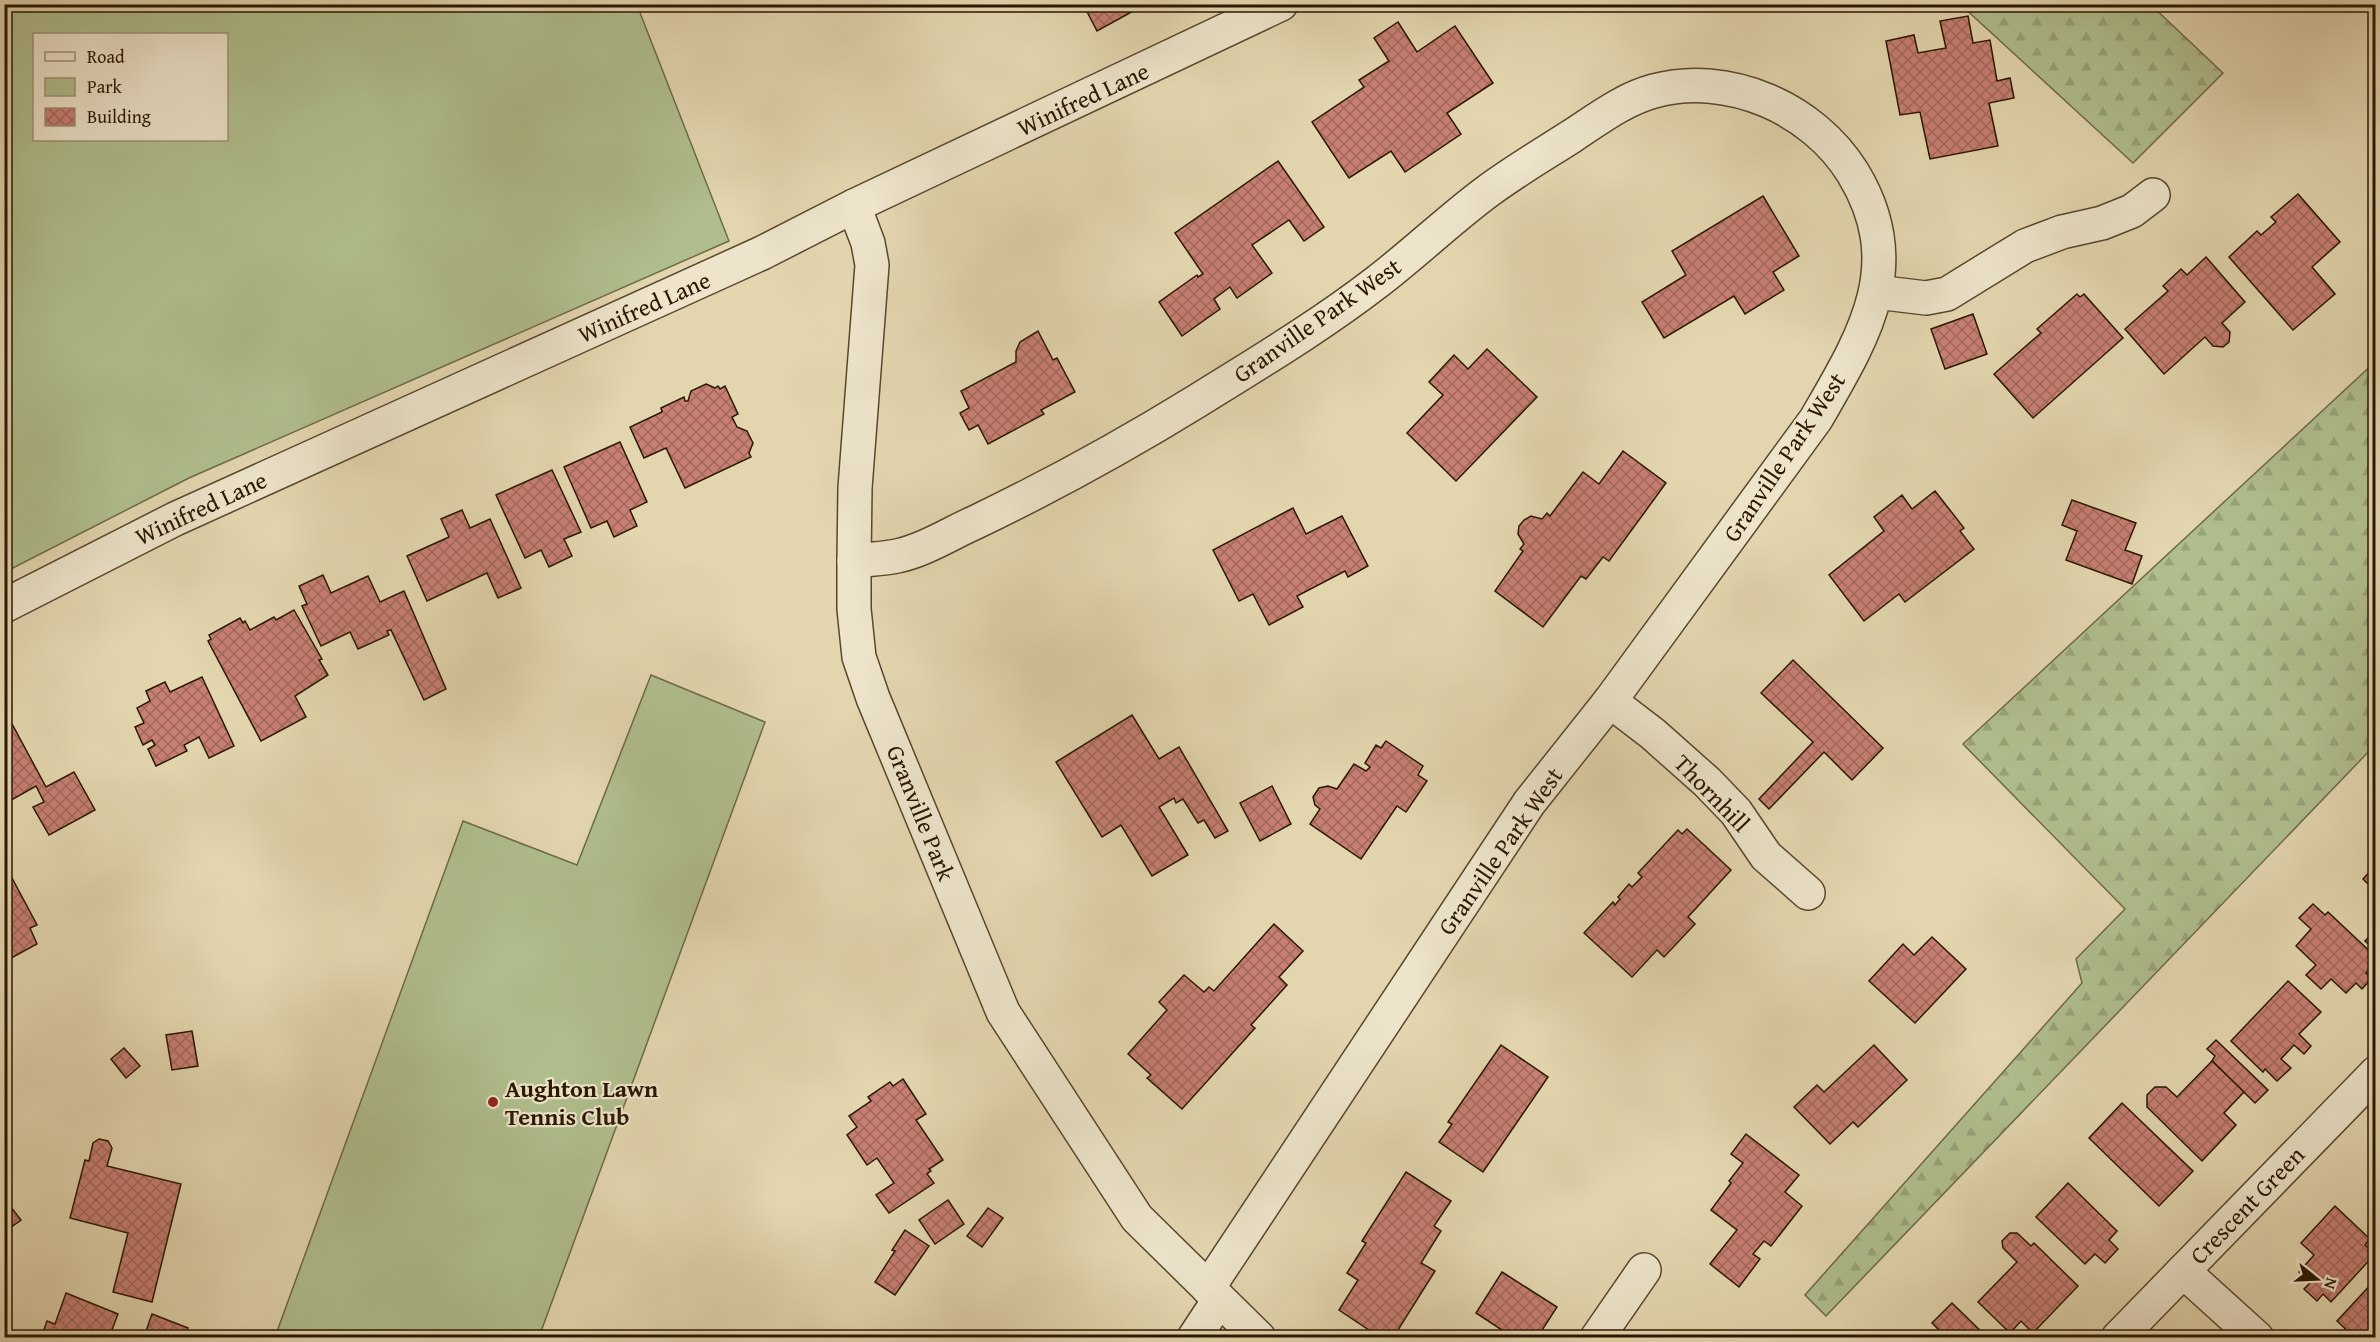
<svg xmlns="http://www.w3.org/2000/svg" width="2380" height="1342" viewBox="0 0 2380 1342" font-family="'Gentium Book Plus',serif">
<defs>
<pattern id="forest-firs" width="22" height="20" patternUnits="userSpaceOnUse" patternTransform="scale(1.5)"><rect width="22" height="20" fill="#b0be8d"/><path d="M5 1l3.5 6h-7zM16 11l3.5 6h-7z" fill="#98a378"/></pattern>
<pattern id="building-cross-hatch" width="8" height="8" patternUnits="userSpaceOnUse" patternTransform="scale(1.5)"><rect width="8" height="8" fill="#c77f73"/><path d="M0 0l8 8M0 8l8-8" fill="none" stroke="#a2675c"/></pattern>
</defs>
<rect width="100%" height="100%" fill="#e3d6af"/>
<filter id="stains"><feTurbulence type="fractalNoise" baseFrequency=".00333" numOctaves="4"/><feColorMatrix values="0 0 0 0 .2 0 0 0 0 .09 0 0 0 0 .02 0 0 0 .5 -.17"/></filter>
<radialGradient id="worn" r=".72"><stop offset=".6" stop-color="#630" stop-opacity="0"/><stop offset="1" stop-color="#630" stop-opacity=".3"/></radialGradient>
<g fill="#b0be8d" stroke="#6d6a48" stroke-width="1.5" fill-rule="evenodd">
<path d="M5,4l632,1 92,236 -540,237 -184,94zM34,34h192v106h-192z"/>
<path d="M651,675l114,47 -226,615h-264l188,-516 114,44z"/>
</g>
<g fill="url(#forest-firs)" stroke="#6d6a48" stroke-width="1.5">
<path d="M1961,5h190l72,68 -90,90z"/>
<path d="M2375,362v383l-549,571 -21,-21 277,-312 -6,-24 49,-50 -162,-165z"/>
</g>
<g fill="url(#building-cross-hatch)" stroke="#2a1702" stroke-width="1.5">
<path d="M1083,4h63l-49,27z"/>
<path d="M1968,16l5,27 17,-3 7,41 13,-3 4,20 -25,5 9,43 -68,13 -10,-47 -20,3 -14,-74 28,-6 4,18 28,-5 -6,-27z"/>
<path d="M1398,22l19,30 38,-26 38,57 -46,30 14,21 -56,38 -14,-21 -42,27 -37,-56 52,-35 -5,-7 30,-19 -15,-23z"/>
<path d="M1278,161l46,66 -20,14 -15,-21 -37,25 20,28 -35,25 -7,-11 -16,12 6,10 -38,27 -23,-34 38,-27 1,2 5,-3 -28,-41z"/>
<path d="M2298,194l42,48 -28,25 23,27 -42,36 -64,-73 28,-26 4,4 15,-13 -5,-5z"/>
<path d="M1763,196l36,60 -26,16 11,18 -39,24 -11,-18 -70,42 -22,-36 44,-27 -14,-24z"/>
<path d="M2206,257l39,45 -23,21 8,9 -1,10 -6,5 -10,-1 -8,-9 -41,37 -39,-45 43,-38 -5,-5 18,-17 6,6z"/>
<path d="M2077,294l3,3 4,-3 39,44 -90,80 -39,-44 47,-41 -4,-4z"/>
<path d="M1973,314l14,40 -42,15 -14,-40z"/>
<path d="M1038,331l15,29 4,-2 18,34 -34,18 3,4 -56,30 -10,-19 -9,5 -9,-17 9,-5 -8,-17 55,-29v-11l4,-9z"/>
<path d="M1487,349l50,48 -81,84 -49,-48 36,-38 -14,-13 25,-27 14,14z"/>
<path d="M706,384l9,4 3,-2 2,3 5,-3 13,28 -6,3 5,10 10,4 6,12 -4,10 2,4 -66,31 -19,-40 -22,10 -14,-31 32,-15 -1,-4 23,-11 1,4h3l3,-10z"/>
<path d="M620,442l27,60 -17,8 7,16 -23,11 -7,-16 -16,7 -27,-61z"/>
<path d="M1623,451l43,32 -57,78 -6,-4 -17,22 -5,-3 -38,51 -48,-36 28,-40 -3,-2 4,-5 -6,-10 1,-8 5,-6 7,-4 11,3 5,-6 3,3 33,-44 16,12z"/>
<path d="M552,470l29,62 -17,7 8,17 -23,11 -8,-17 -16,8 -29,-63z"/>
<path d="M1935,491l29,37 -4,3 14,18 -69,53 -6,-8 -35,27 -35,-46 55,-44 -10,-14 28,-22 10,14z"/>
<path d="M2072,500l64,23 -11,27 17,6 -10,28 -66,-24 11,-29 -15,-6z"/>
<path d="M1293,508l13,26 36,-18 26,50 -20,11 -3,-6 -48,25 6,11 -34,18 -16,-31 -14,7 -26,-51z"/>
<path d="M462,510l8,18 20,-9 31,69 -23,10 -11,-25 -60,28 -20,-45 42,-19 -8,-18z"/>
<path d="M323,575l8,18 37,-17 12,26 24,-11 42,98 -22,11 -33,-70 -4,1 2,4 -31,14 -8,-17 -29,14 -19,-40 5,-2 -8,-18z"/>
<path d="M294,610l28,49 -3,1 9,15 -33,21 11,21 -45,24 -53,-100 3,-2 -2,-4 31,-17 3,5 2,-2 5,9 24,-13 2,3z"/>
<path d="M1793,660l90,88 -31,32 -28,-28 -55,57 -10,-10 54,-57 -52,-49z"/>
<path d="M202,677l32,69 -25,12 -10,-21 -15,8 3,6 -31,15 -8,-17 7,-4 -3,-5 -9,5 -8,-18 9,-4 -7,-15 13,-7 -4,-10 19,-9 5,10z"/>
<path d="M4,709l42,78 28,-15 21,38 -46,25 -16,-28 11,-5 -8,-16 -30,17z"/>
<path d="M1132,715l27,44 20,-12 49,84 -13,7 -11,-18 -6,3 -15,-24 -7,4 -2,-5 -15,9 29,48 -36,21 -31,-51 -19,12 -46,-75z"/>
<path d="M1386,741l37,25 -5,9 9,6 -21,31 -9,-6 -36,53 -51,-35 10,-15 -5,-4 -2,-8 6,-9 9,-2 9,3 17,-25 12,7 4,-4 -5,-4 11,-18 5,3z"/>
<path d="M1272,786l19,38 -31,17 -20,-38z"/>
<path d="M1687,829l44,41 -43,47 7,7 -31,33 -7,-7 -25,27 -48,-44 29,-31 2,3 5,-6 -2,-2 11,-13 3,3 10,-10 -4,-4 40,-43 4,4z"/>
<path d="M4,863l33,62 -7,3 7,16 -33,18z"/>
<path d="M2376,865v27l-13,-13z"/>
<path d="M2313,904l12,11 3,-3 48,45v6l-10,10 6,5 -10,11 -6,-6 -10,10 -15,-14 -10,10 -15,-14 10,-10 -20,-19 15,-17 -12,-11z"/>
<path d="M1274,924l29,27 -24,26 8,8 -36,40 4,3 -73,81 -35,-31 4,-3 -23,-21 39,-44 -8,-8 25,-27 20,17 5,-5 5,4z"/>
<path d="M2376,930v21l-11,-10z"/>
<path d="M1932,937l34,32 -51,54 -46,-42 34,-37 11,11z"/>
<path d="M2288,981l33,31 -22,22 12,12 -7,8 -10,-9 -13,14 10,9 -14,13 -12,-12 -2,3 -32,-31z"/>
<path d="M192,1031l6,35 -26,4 -6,-35z"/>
<path d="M2216,1040l52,50 -13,13 -43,-42 3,-5 -8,-7z"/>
<path d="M1501,1045l47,32 -65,95 -44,-30 13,-18 -4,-2z"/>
<path d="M1874,1045l33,35 -49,47 -5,-5 -23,22 -36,-37 23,-22 7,7z"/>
<path d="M124,1048l16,18 -14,12 -15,-19z"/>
<path d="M2212,1061l32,31 -20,21 12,12 -34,36 -55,-54v-12l8,-8h11l11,10z"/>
<path d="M903,1079l23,35 -10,6 27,40 -14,9 2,2 -4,3 7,9 -45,30 -13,-18 18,-12 -17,-25 -10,7 -20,-30 10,-8 -8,-11 22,-15 -3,-4 22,-15 3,4z"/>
<path d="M2122,1103l71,68 -34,35 -70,-68z"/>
<path d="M1746,1134l53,41 -14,17 17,14 -31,40 -7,-5 -11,13 7,5 -21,28 -29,-23 27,-34 -26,-20 20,-27 -2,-2 14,-18 -12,-9z"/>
<path d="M99,1139l9,2 4,7 -5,18 74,18 -29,118 -39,-10 15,-59 -58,-15 15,-58 4,1 4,-18z"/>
<path d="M1406,1172l45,29 -17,25 7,5 -20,32 14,8 -42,67h-12l-42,-28 19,-30 -11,-7 19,-30 -4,-2z"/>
<path d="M2068,1183l49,48 -8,9 9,9 -13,14 -10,-9 -10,10 -49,-47z"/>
<path d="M4,1198l17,22 -17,12z"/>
<path d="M948,1200l16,24 -29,20 -16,-24z"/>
<path d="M2335,1206l35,33 -5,6 10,9 -44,48 -8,-8 -6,7 -13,-12 6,-6 -11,-11 15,-17 -13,-12z"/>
<path d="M988,1208l15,10 -21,29 -15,-11z"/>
<path d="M905,1230l24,16 -34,49 -20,-13 20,-31 -3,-1z"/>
<path d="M2010,1233h7l14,13 3,-3 44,43 -45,47 -12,-12 -11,12 -32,-31 39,-40 -14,-14 -1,-7z"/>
<path d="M1502,1272l55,35 -20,31h-23l-38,-25z"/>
<path d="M2376,1279v59l-8,-5 -4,5h-9l-18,-17z"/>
<path d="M66,1293l52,21 -9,24h-68l6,-17 8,3z"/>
<path d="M1952,1303l36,35h-47l3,-3 -12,-12z"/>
<path d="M152,1314l36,14 -4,10h-21l-17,-7z"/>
</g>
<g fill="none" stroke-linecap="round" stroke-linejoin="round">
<g stroke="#58472d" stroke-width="36">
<g id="minor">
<path d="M854,206l14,37 4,22 -17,223 -1,73v48l5,48 14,41 130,314 134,206 122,120"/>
<path d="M1876,292l50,6 21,-4 78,-48 37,-14 40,-9 30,-12 21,-16"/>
<path d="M854,561c14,-2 29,-2 43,-5 28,-6 54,-23 79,-34 77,-37 148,-76 221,-121 61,-38 123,-75 180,-119 38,-29 73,-63 111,-91 27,-20 56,-37 84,-55 26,-17 52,-37 82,-45 74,-20 159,17 199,82 56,92 11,163 -37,246l-206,282 -81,102 -321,485"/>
<path d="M4,606l171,-87 587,-266 92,-47 427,-202"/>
<path d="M1610,701l43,33 54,48 29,30 30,44 42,37"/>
<path d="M2183,1271l74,67"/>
<path d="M1194,1338l25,-38"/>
<path d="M1597,1338l47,-68"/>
<path d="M2118,1338l258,-265"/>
</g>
</g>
<use href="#minor" stroke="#ede4cb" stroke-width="33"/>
</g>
<circle fill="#8f2418" stroke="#ede4cb" stroke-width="2" cx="493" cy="1102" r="6"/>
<g text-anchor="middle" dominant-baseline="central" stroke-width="4.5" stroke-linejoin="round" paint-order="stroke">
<g font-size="24" fill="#2a1702" stroke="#ede4cb">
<text transform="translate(1083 99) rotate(-25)">Winifred Lane</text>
<text transform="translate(644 307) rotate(-24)">Winifred Lane</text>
<text transform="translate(1317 320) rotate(-35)">Granville Park West</text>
<text transform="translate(1784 457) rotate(-56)">Granville Park West</text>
<text transform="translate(201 508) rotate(-25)">Winifred Lane</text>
<text transform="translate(1712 793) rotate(46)">Thornhill</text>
<text transform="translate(921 813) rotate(68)">Granville Park</text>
<text transform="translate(1500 851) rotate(-55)">Granville Park West</text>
<text transform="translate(2247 1205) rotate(-46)">Crescent Green</text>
</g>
<g font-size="24" font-weight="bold" fill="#2a1702" stroke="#ede4cb" text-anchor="start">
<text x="505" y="1088">Aughton Lawn<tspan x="505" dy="28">Tennis Club</tspan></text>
</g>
</g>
<rect width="2380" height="1342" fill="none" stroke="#e3d6af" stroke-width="24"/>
<rect x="6" y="6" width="2368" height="1330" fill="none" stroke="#2a1702" stroke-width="3"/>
<rect x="12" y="12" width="2356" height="1318" fill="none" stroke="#2a1702" stroke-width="1.5"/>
<rect x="33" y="33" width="195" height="108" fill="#ede4cb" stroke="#9f927b" stroke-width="1.5"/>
<rect x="45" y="52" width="30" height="9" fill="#ede4cb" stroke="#9f927b" stroke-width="1.5"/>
<text x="87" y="63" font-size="18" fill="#2a1702">Road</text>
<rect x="45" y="78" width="30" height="18" fill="#b0be8d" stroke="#9f927b" stroke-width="1.5"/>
<text x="87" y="93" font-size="18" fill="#2a1702">Park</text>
<rect x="45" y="108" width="30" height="18" fill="url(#building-cross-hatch)" stroke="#9f927b" stroke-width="1.5"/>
<text x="87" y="123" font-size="18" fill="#2a1702">Building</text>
<g transform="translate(2317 1279) rotate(108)" stroke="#ede4cb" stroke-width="4.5" paint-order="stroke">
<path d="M0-4.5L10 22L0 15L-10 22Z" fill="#2a1702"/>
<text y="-9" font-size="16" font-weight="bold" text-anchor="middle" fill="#2a1702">N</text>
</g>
<rect width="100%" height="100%" filter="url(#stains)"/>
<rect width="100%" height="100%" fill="url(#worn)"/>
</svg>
